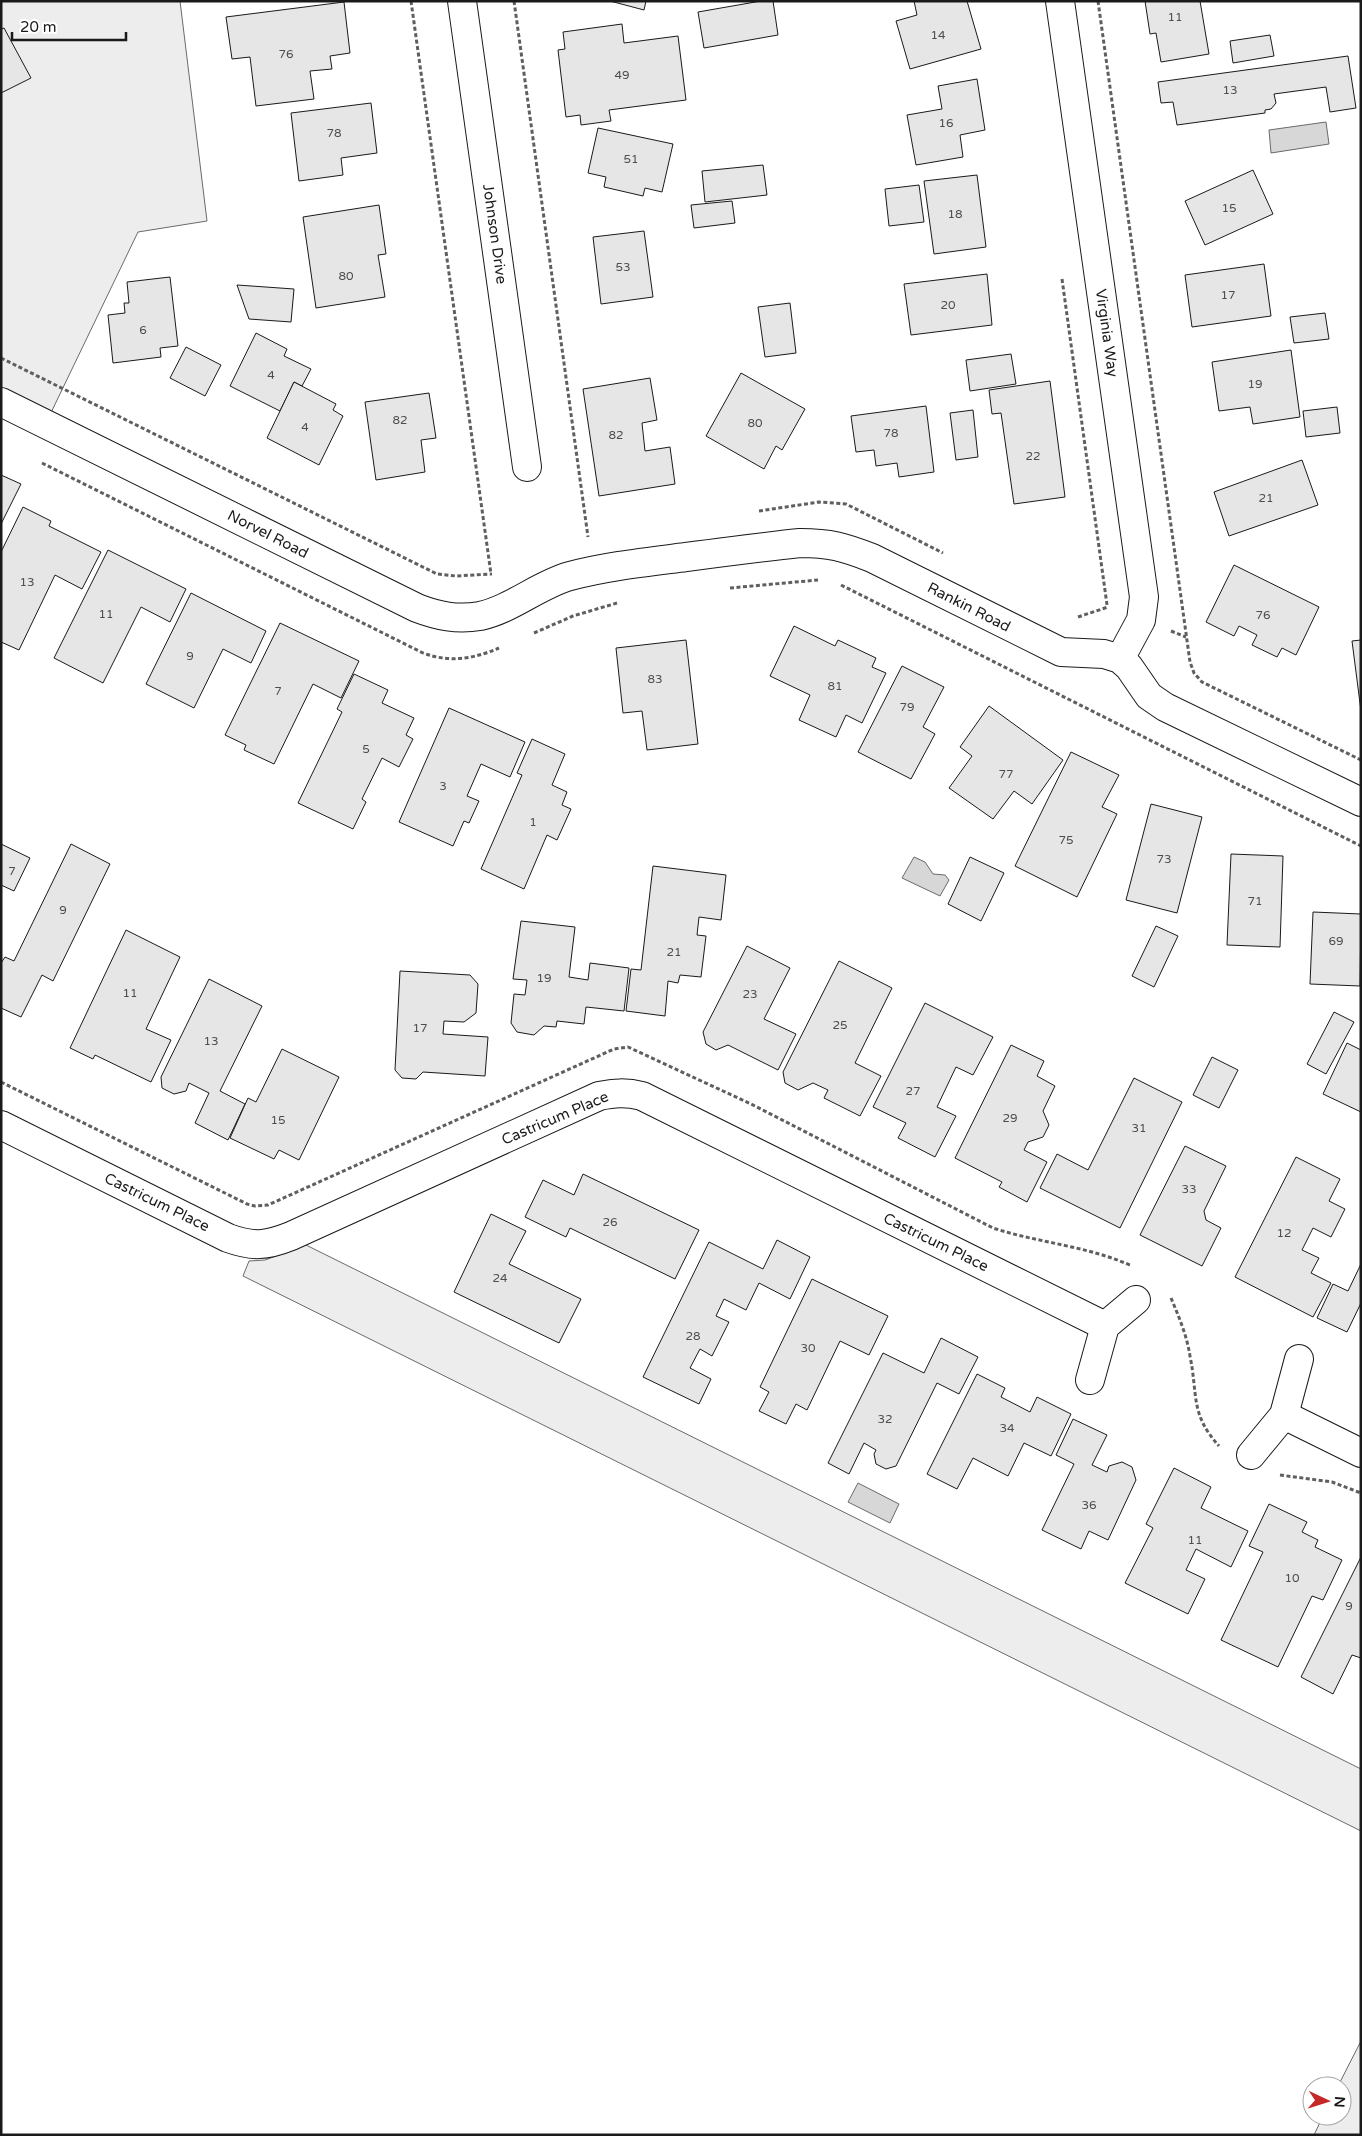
<svg xmlns="http://www.w3.org/2000/svg" width="1362" height="2136" viewBox="0 0 1362 2136" font-family="'Varela Round',sans-serif">
<rect width="100%" height="100%" fill="#fff"/>
<g fill="#ededed" stroke="#6a6a6a">
<path d="M1,1h179l27,220 -69,11 -92,191 -45,-21z"/>
<path d="M306,1245l1055,524v62l-1118,-555 6,-15 16,-1z"/>
<path d="M1361,2041v94h-47l9,-19h19v-30h-4z"/>
</g>
<g fill="#d7d7d7" stroke="#6a6a6a">
<path d="M1326,122l3,22 -58,9 -2,-23z"/>
<path d="M914,857l11,5 8,12 12,1 4,5 -9,16 -38,-18z"/>
<path d="M858,1483l41,21 -9,19 -42,-21z"/>
</g>
<g fill="#e6e6e6" stroke="#1a1a1a">
<path d="M610,1h36l-2,9z"/>
<path d="M761,1h12l5,34 -74,13 -6,-36z"/>
<path d="M914,1h53l14,48 -71,20 -14,-48 21,-6z"/>
<path d="M1145,1h55l9,53 -48,8 -5,-29 -6,1z"/>
<path d="M344,2l6,51 -20,3 2,13 -22,2 4,28 -58,7 -6,-49 -18,2 -6,-42z"/>
<path d="M622,24l2,19 54,-7 8,64 -77,10 2,11 -30,4 -1,-10 -14,2 -8,-67 7,-1 -2,-17z"/>
<path d="M4,28l27,50 -30,15v-64z"/>
<path d="M1270,35l4,21 -41,7 -3,-22z"/>
<path d="M1348,56l8,52 -26,4 -4,-25 -52,7 2,9 -5,6 -6,1v3l-88,12 -4,-23 -12,1 -3,-21z"/>
<path d="M977,79l8,51 -25,5 3,22 -47,8 -9,-50 35,-6 -4,-23z"/>
<path d="M371,103l6,50 -36,5 2,17 -44,6 -8,-68z"/>
<path d="M598,128l75,16 -11,48 -17,-4 -2,8 -39,-9 2,-10 -18,-4z"/>
<path d="M763,165l4,30 -62,7 -3,-31z"/>
<path d="M1253,170l20,44 -68,31 -20,-44z"/>
<path d="M977,175l9,72 -52,7 -10,-73z"/>
<path d="M919,185l5,37 -35,4 -4,-37z"/>
<path d="M732,201l3,22 -41,5 -3,-23z"/>
<path d="M379,205l7,49 -8,1 7,42 -69,11 -13,-91z"/>
<path d="M644,231l9,66 -52,7 -8,-67z"/>
<path d="M1264,264l7,52 -79,11 -7,-52z"/>
<path d="M987,274l5,51 -81,10 -7,-51z"/>
<path d="M170,277l8,69 -18,2 1,9 -48,6 -5,-48 17,-2 -1,-10h5l-2,-21z"/>
<path d="M237,285l57,4 -3,33 -42,-3z"/>
<path d="M790,303l6,50 -31,4 -7,-50z"/>
<path d="M1325,313l4,26 -35,4 -4,-26z"/>
<path d="M256,333l31,16 -3,7 27,13 -9,17 -8,-4 -14,29 -50,-25z"/>
<path d="M186,347l35,18 -16,31 -35,-18z"/>
<path d="M1291,350l9,67 -47,7 -3,-17 -31,4 -7,-49z"/>
<path d="M1011,354l5,30 -46,7 -4,-31z"/>
<path d="M741,373l64,36 -23,41 -6,-4 -12,23 -58,-33z"/>
<path d="M650,378l7,42 -15,3 3,28 25,-4 5,37 -76,12 -16,-107z"/>
<path d="M1050,381l15,116 -51,7 -13,-91 -9,1 -3,-24z"/>
<path d="M294,382l42,22 -3,6 10,6 -24,49 -52,-27z"/>
<path d="M429,393l7,45 -15,2 4,32 -49,8 -11,-78z"/>
<path d="M926,406l8,66 -35,5 -2,-14 -21,3 -2,-16 -18,2 -5,-36z"/>
<path d="M1337,407l3,26 -34,4 -3,-26z"/>
<path d="M973,410l5,47 -22,3 -6,-47z"/>
<path d="M1302,460l16,45 -89,31 -15,-44z"/>
<path d="M1,475l20,9 -20,40z"/>
<path d="M23,507l28,14 -2,5 52,26 -19,37 -27,-14 -36,75 -18,-8v-90z"/>
<path d="M108,550l78,39 -16,33 -29,-15 -38,76 -49,-25z"/>
<path d="M1234,565l85,42 -23,48 -14,-7 -5,9 -25,-12 5,-10 -18,-9 -5,10 -28,-14z"/>
<path d="M191,593l75,38 -15,32 -28,-14 -29,59 -48,-24z"/>
<path d="M280,623l79,38 -18,37 -28,-14 -39,80 -30,-14 2,-5 -21,-10z"/>
<path d="M794,626l41,20 3,-6 38,18 -4,9 14,6 -24,50 -16,-8 -10,22 -37,-17 11,-25 -40,-19z"/>
<path d="M686,640l12,104 -51,6 -5,-39 -19,2 -7,-65z"/>
<path d="M1361,640v71l-9,-70z"/>
<path d="M902,666l42,21 -21,40 12,7 -24,45 -53,-27z"/>
<path d="M354,674l34,16 -6,13 32,15 -8,17 7,4 -14,28 -17,-9 -20,41 4,3 -13,27 -55,-26 44,-91 -5,-3z"/>
<path d="M989,706l74,54 -31,44 -18,-13 -21,28 -44,-31 23,-32 -12,-9z"/>
<path d="M449,708l76,34 -15,35 -29,-13 -14,32 12,5 -10,22 -5,-2 -11,25 -54,-24z"/>
<path d="M532,739l33,15 -13,31 15,7 -5,13 9,4 -14,31 -10,-5 -23,54 -43,-20 41,-94 -5,-2z"/>
<path d="M1071,752l48,23 -17,32 15,7 -40,83 -62,-31z"/>
<path d="M1151,804l51,13 -25,96 -51,-13z"/>
<path d="M1,844l29,14 -16,33 -13,-6z"/>
<path d="M71,844l39,20 -57,117 -11,-6 -21,42 -20,-9v-45l4,-6 9,4z"/>
<path d="M1231,854l52,2 -3,91 -53,-2z"/>
<path d="M970,857l34,16 -23,48 -33,-17z"/>
<path d="M653,866l73,9 -5,45 -22,-3 -2,18 9,1 -5,41 -21,-2 -2,8 -10,-2 -3,35 -39,-5 5,-42 10,1z"/>
<path d="M1313,912l48,2 -1,72 -50,-2z"/>
<path d="M521,921l54,6 -6,50 19,3 2,-17 39,5 -5,43 -38,-4 -2,17 -27,-3 -1,6 -12,-1 -10,9 -17,-3 -6,-9 3,-29 11,1 2,-15 -14,-1z"/>
<path d="M1156,926l22,10 -24,51 -22,-11z"/>
<path d="M126,930l54,27 -34,72 25,11 -20,42 -56,-27 -2,4 -23,-11z"/>
<path d="M747,946l43,22 -26,51 32,15 -18,36 -50,-25 -12,5 -10,-6 -3,-12z"/>
<path d="M839,961l53,27 -37,75 26,13 -21,40 -36,-18 4,-8 -15,-7 -15,7 -13,-7 -2,-11z"/>
<path d="M400,971l70,4 8,9 -2,29 -12,9 -20,-1 -1,13 45,3 -3,39 -62,-4 -7,7 -14,-1 -7,-8z"/>
<path d="M209,979l53,27 -42,85 25,13 -17,36 -33,-17 14,-30 -20,-10 -3,8 -12,3 -12,-6 -1,-11z"/>
<path d="M925,1003l68,34 -20,38 -17,-8 -19,40 19,9 -21,41 -37,-19 8,-15 -33,-16z"/>
<path d="M1334,1012l20,10 -28,52 -19,-10z"/>
<path d="M1347,1043l14,7v62l-38,-18z"/>
<path d="M1011,1045l33,16 -7,15 18,10 -12,25 6,14 -6,12 -15,5 -4,8 23,12 -20,40 -28,-15 3,-5 -47,-24z"/>
<path d="M282,1049l57,28 -40,83 -20,-10 -5,9 -44,-21 18,-40 8,4z"/>
<path d="M1212,1057l26,13 -19,38 -26,-13z"/>
<path d="M1134,1078l48,24 -62,126 -80,-40 17,-34 31,16z"/>
<path d="M1185,1146l41,20 -22,45 2,9 15,8 -19,38 -62,-31z"/>
<path d="M1296,1157l44,22 -11,22 16,8 -14,28 -18,-9 -11,22 17,8 -8,15 20,10 -18,34 -78,-40z"/>
<path d="M583,1174l116,56 -24,49 -105,-51 -4,9 -41,-20 18,-37 31,15z"/>
<path d="M491,1214l35,17 -17,33 72,35 -22,44 -105,-51z"/>
<path d="M777,1240l33,17 -20,42 -31,-16 -13,27 -22,-11 -8,17 13,6 -17,34 -12,-7 -10,19 21,11 -12,25 -56,-27 66,-135 54,27z"/>
<path d="M1361,1264v39l-14,29 -30,-14 16,-34 15,7z"/>
<path d="M812,1279l76,37 -19,39 -29,-14 -33,69 -11,-6 -10,20 -27,-13 10,-19 -9,-5z"/>
<path d="M941,1338l37,19 -19,37 -22,-11 -41,83 -10,3 -10,-5 -2,-10 2,-4 -12,-7 -15,31 -21,-11 55,-110 41,20z"/>
<path d="M977,1374l28,14 -4,9 29,15 7,-15 34,17 -20,42 -27,-13 -16,33 -35,-18 -16,31 -30,-15z"/>
<path d="M1073,1419l34,16 -15,30 15,7 2,-6 13,-4 10,5 4,13 -28,60 -19,-9 -8,18 -39,-19 32,-66 -18,-9z"/>
<path d="M1174,1468l37,19 -10,21 47,23 -17,36 -35,-18 -10,21 19,9 -17,35 -63,-31 28,-55 -7,-4z"/>
<path d="M1269,1504l38,18 -5,10 16,8 -3,7 27,13 -19,40 -11,-4 -34,71 -57,-27 42,-88 -14,-6z"/>
<path d="M1361,1557v101l-9,-3 -19,39 -32,-17z"/>
</g>
<g fill="none" stroke-linecap="round" stroke-linejoin="round">
<g stroke="#1a1a1a" stroke-width="30">
<g id="street">
<path d="M462,1l65,466"/>
<path d="M1060,1l84,596 -3,23 -21,39"/>
<path d="M1,402l416,206c21,8 40,12 63,8 32,-7 58,-31 90,-40 38,-10 77,-14 116,-19 38,-5 76,-10 114,-14 30,0 44,4 72,15l189,94 43,2 16,5 9,8 20,29 16,11 196,95"/>
<path d="M1,1125l227,113c25,9 38,8 63,-2l308,-140c15,-3 27,-4 43,0l463,230"/>
<path d="M1090,1380l15,-54 31,-26"/>
<path d="M1284,1415l77,38"/>
<path d="M1251,1455l33,-40 15,-56"/>
</g>
</g>
<g stroke="#5f5f5f" stroke-width="3" stroke-dasharray="4 2.5" stroke-linecap="butt">
<path d="M411,1l80,573"/>
<path d="M514,1l74,536"/>
<path d="M1098,1l92,661 4,11 8,9 159,78"/>
<path d="M1062,279l45,326"/>
<path d="M1,358l436,216 19,2 36,-2"/>
<path d="M42,463l381,190c27,10 50,6 76,-5"/>
<path d="M759,511l60,-9 27,2 97,49"/>
<path d="M841,585l520,261"/>
<path d="M730,588l88,-8"/>
<path d="M1078,617l30,-10"/>
<path d="M1171,631l15,6"/>
<path d="M534,633l39,-17 44,-13"/>
<path d="M1,1082l246,122 8,2 13,-1 346,-156 14,-2 123,57 242,124c46,15 95,18 139,38"/>
<path d="M1171,1298c8,19 16,38 19,58 8,39 0,58 29,90"/>
<path d="M1280,1475l52,7 29,11"/>
</g>
<use href="#street" stroke="#fff" stroke-width="28"/>
</g>
<g text-anchor="middle" dominant-baseline="central" stroke-width="4" stroke-linejoin="round" paint-order="stroke">
<g font-size="12" fill="#4d4d4d">
<text x="1175" y="17">11</text>
<text x="938" y="35">14</text>
<text x="286" y="54">76</text>
<text x="622" y="75">49</text>
<text x="1230" y="90">13</text>
<text x="946" y="123">16</text>
<text x="334" y="133">78</text>
<text x="631" y="159">51</text>
<text x="1229" y="208">15</text>
<text x="955" y="214">18</text>
<text x="623" y="267">53</text>
<text x="346" y="276">80</text>
<text x="1228" y="295">17</text>
<text x="948" y="305">20</text>
<text x="143" y="330">6</text>
<text x="271" y="375">4</text>
<text x="1255" y="384">19</text>
<text x="400" y="420">82</text>
<text x="755" y="423">80</text>
<text x="305" y="427">4</text>
<text x="891" y="433">78</text>
<text x="616" y="435">82</text>
<text x="1033" y="456">22</text>
<text x="1266" y="498">21</text>
<text x="27" y="582">13</text>
<text x="106" y="614">11</text>
<text x="1263" y="615">76</text>
<text x="190" y="656">9</text>
<text x="655" y="679">83</text>
<text x="835" y="686">81</text>
<text x="278" y="691">7</text>
<text x="907" y="707">79</text>
<text x="366" y="749">5</text>
<text x="1006" y="774">77</text>
<text x="443" y="786">3</text>
<text x="533" y="822">1</text>
<text x="1066" y="840">75</text>
<text x="1164" y="859">73</text>
<text x="12" y="871">7</text>
<text x="1255" y="901">71</text>
<text x="63" y="910">9</text>
<text x="1336" y="941">69</text>
<text x="674" y="952">21</text>
<text x="544" y="978">19</text>
<text x="130" y="993">11</text>
<text x="750" y="994">23</text>
<text x="840" y="1025">25</text>
<text x="420" y="1028">17</text>
<text x="211" y="1041">13</text>
<text x="913" y="1091">27</text>
<text x="1010" y="1118">29</text>
<text x="278" y="1120">15</text>
<text x="1139" y="1128">31</text>
<text x="1189" y="1189">33</text>
<text x="610" y="1222">26</text>
<text x="1284" y="1233">12</text>
<text x="500" y="1278">24</text>
<text x="693" y="1336">28</text>
<text x="808" y="1348">30</text>
<text x="885" y="1419">32</text>
<text x="1007" y="1428">34</text>
<text x="1089" y="1505">36</text>
<text x="1195" y="1540">11</text>
<text x="1292" y="1578">10</text>
<text x="1349" y="1606">9</text>
</g>
<g font-size="15" fill="#1a1a1a" stroke="#fff">
<text transform="translate(495 234) rotate(82)">Johnson Drive</text>
<text transform="translate(1107 333) rotate(82)">Virginia Way</text>
<text transform="translate(268 534) rotate(27)">Norvel Road</text>
<text transform="translate(969 607) rotate(27)">Rankin Road</text>
<text transform="translate(555 1118) rotate(-23)">Castricum Place</text>
<text transform="translate(157 1202) rotate(26)">Castricum Place</text>
<text transform="translate(936 1242) rotate(26)">Castricum Place</text>
</g>
</g>
<rect width="1362" height="2136" fill="none" stroke="#1a1a1a" stroke-width="5"/>
<g transform="translate(1327 2101) rotate(94)"><circle r="24" fill="#ffffff" stroke="#a3a3a3"/>
<path d="M0-4L9 19L0 12L-9 19Z" fill="#c62828"/>
<text y="-8" font-size="14" font-weight="bold" text-anchor="middle" fill="#1a1a1a">N</text>
</g>
<path d="M12 32v8h114v-8" fill="none" stroke="#1a1a1a" stroke-width="2.5"/>
<text x="20" y="32" font-size="15" fill="#1a1a1a" stroke="#ffffff" stroke-width="4" paint-order="stroke">20 m</text>
</svg>
